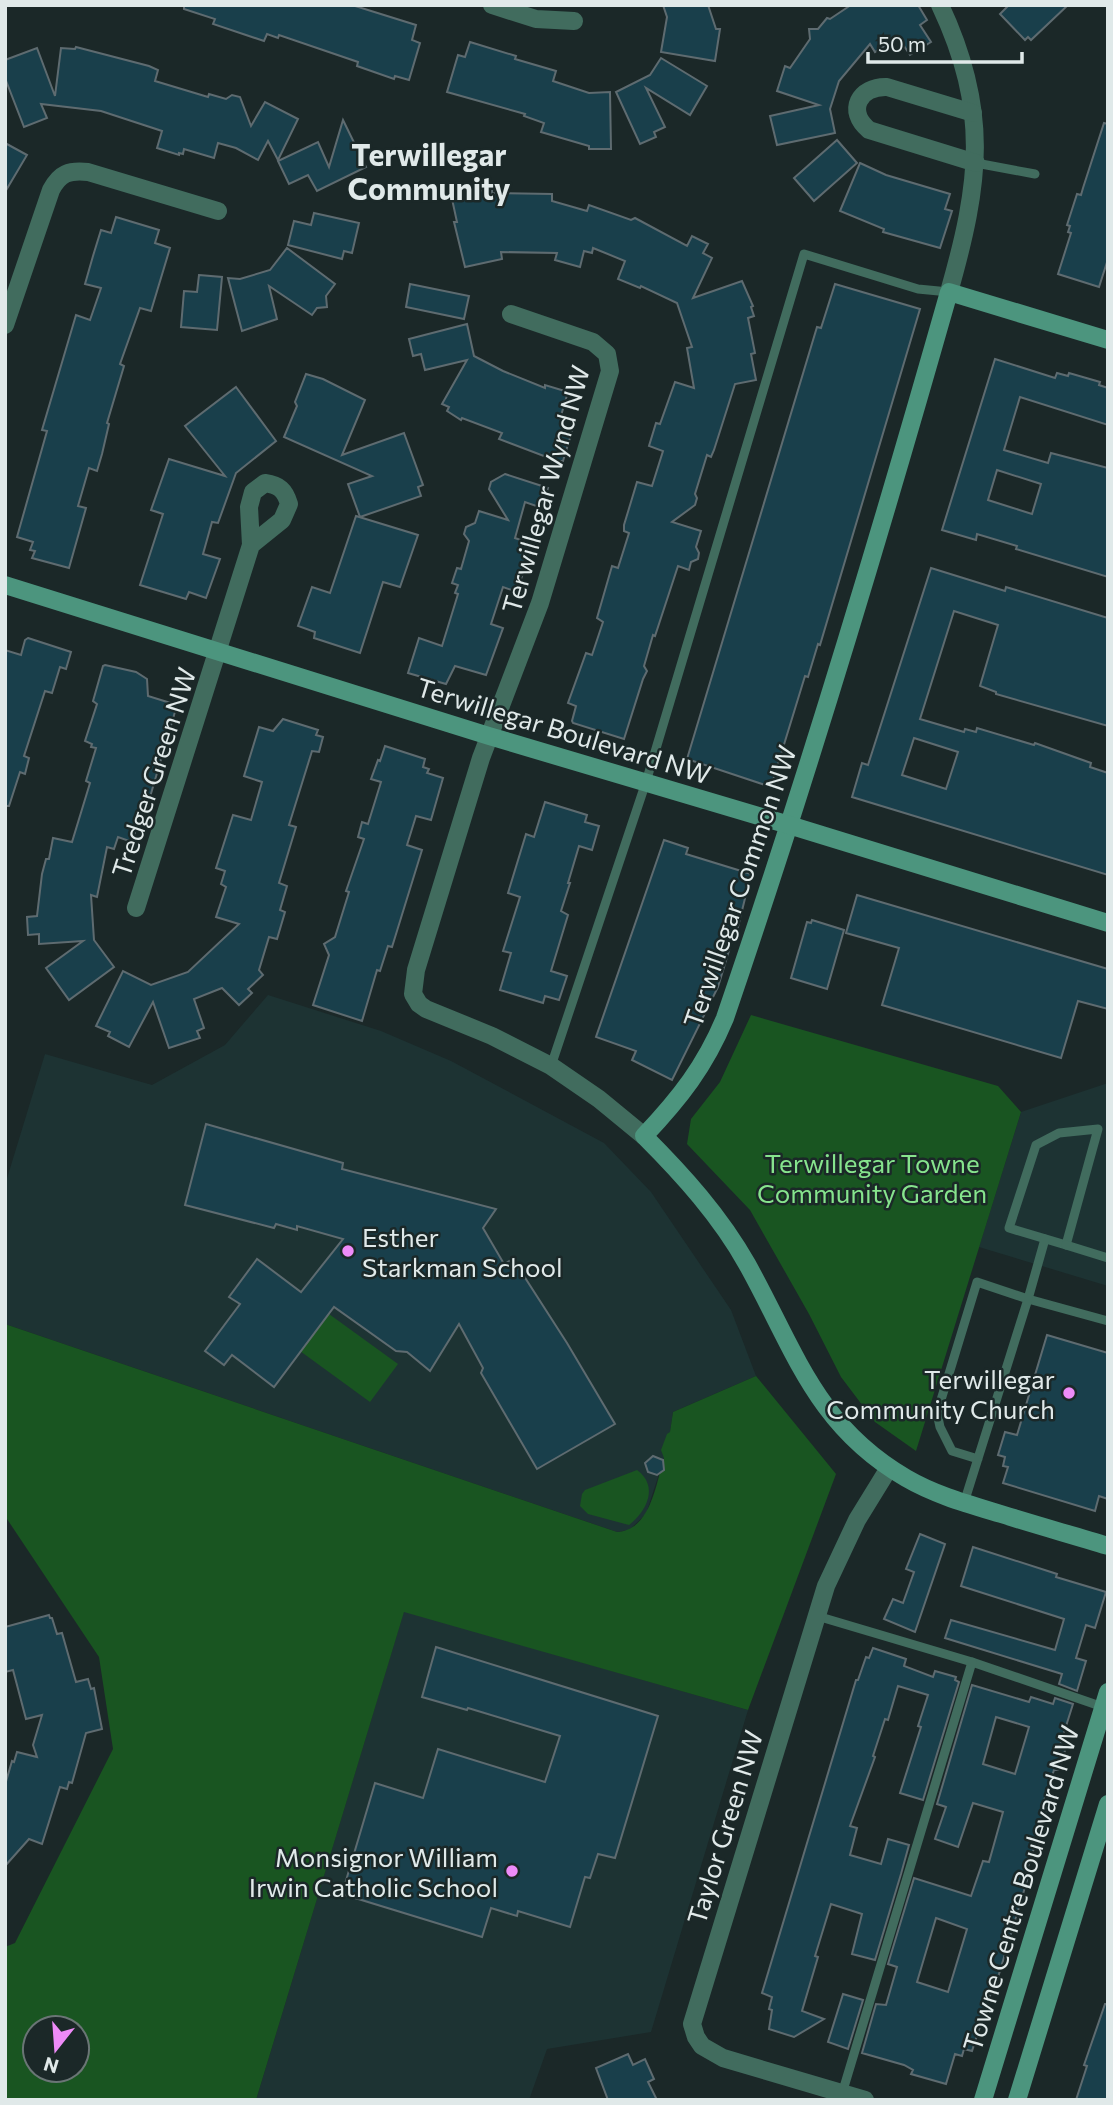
<svg xmlns="http://www.w3.org/2000/svg" width="1113" height="2105" viewBox="0 0 1113 2105" font-family="Commissioner,sans-serif">
<rect width="100%" height="100%" fill="#1b2828"/>
<g fill="#1d3333">
<path d="M268,995l113,36 70,30 153,82 47,49 80,118 25,66 -83,36 -5,34 -22,68 -17,16 -12,2 -612,-208v-139l40,-131 107,31 73,-40z"/>
<path d="M1108,1083v203l-129,-39 42,-135z"/>
<path d="M404,1611l344,99 -97,322 -104,17 -18,51h-273z"/>
</g>
<g fill="#195521" fill-rule="evenodd">
<path d="M751,1015l247,71 23,26 -105,339 -41,-29 -34,-45 -32,-63 -59,-104 -63,-66 4,-25 29,-37z"/>
<path d="M329,1314l69,50 -28,38 -70,-51z"/>
<path d="M5,1324l612,208c34,-2 39,-49 47,-74l-3,-8 6,-16 3,-2 3,-20 83,-36 80,98 -88,236 -344,-98 -148,488h-251v-153l10,-4 98,-194 -14,-92 -94,-141zM35,2028h42v42h-42z"/>
<path d="M637,1470c22,16 10,41 -8,55l-41,-11 -8,-8 2,-12 3,-4z"/>
</g>
<g fill="#193f4b" stroke="#5e6b70" stroke-width="2" fill-rule="evenodd">
<path d="M184,5h168l64,20 -4,15 8,3 -11,37 -14,-4 -1,3 -37,-13 1,-4 -79,-27 -1,3 -11,-4 -3,7 -51,-17 2,-5 -31,-10z"/>
<path d="M663,5h45l8,24h4l-5,32 -54,-9 6,-35z"/>
<path d="M851,5h67l9,15 -7,5 11,17 -21,13 -12,-18 -23,15 -5,-8 -31,37 -9,28 5,24 -58,12 -7,-29 49,-11 -42,-14 8,-25 5,2 20,-29 -1,-10h9l9,-11 3,1z"/>
<path d="M1009,5h59l-37,35 -3,-3 -3,3 -25,-26z"/>
<path d="M470,42l46,14 -1,3 41,12 -3,10 36,12 21,-1 1,57h-22v-3l-48,-14 3,-9 -20,-7 1,-2 -78,-22 11,-37 7,2z"/>
<path d="M76,47l73,19 9,4 -3,11 53,16 1,-3 17,5 6,-4 8,2 11,29 14,-24 33,17 -20,41 -10,-19 -10,19 -22,-12 -18,-5 -4,15 -30,-9 -1,5 -4,-1v2l-22,-7 5,-17 -61,-20 -60,-7 6,14 -23,9 -19,-49v-18l32,-12 18,48 6,-48 14,1z"/>
<path d="M661,58l46,28 -17,29 -44,-27 19,39 -11,5 2,5 -16,7 -24,-52 34,-17z"/>
<path d="M343,120l23,47 -49,24 -9,-16 -19,9 -11,-23 40,-19 11,25z"/>
<path d="M1104,123l4,1v135l-9,28 -41,-13 13,-41 -3,-1 2,-6 -3,-1 10,-31 4,1 2,-7z"/>
<path d="M837,140l20,23 -43,38 -20,-23z"/>
<path d="M5,143l22,12 -22,37z"/>
<path d="M860,163l26,12 64,19 -5,15 7,2 -12,37 -57,-16 1,-3 -44,-18z"/>
<path d="M483,190h9v3l60,1v7l35,10 2,-6 42,15 4,-2 52,28 5,-10 16,8 -5,9 9,5 -19,40 49,-17 11,25 -2,1 3,9 -6,2 7,35 -4,1 5,26 -21,4 -21,66 -3,7 -4,-2 -12,39 2,4 -2,7 -23,17 29,9 -5,16 3,6 -1,6 -7,3 -2,8 -11,-4 -23,70 -2,-1 -9,31 3,5 -4,8 -19,60 -51,-16 -1,-2 4,-15 -8,-3 18,-50 6,2 11,-33 -6,-4 15,-52 6,2 11,-35 -5,-2v-6l13,-43 15,4 11,-35 -14,-5 7,-23 4,1 15,-42 19,6 -7,-40 5,-1 -15,-44 -36,-17 -1,2 -22,-9 7,-18 -32,-13 -1,5 -8,-2 -4,16 -25,-7 2,-7 -56,-1 1,7 -37,8 -11,-45h3l-5,-23z"/>
<path d="M314,213l45,10 -7,30 -8,-2 -2,8 -54,-14 6,-24 17,4z"/>
<path d="M116,217l43,13 -4,13 15,5 -19,63 -11,-3 -20,56 4,2 -17,57 2,1 -7,30 -5,17 -8,-3 -11,38 8,2 -17,60 -37,-10 3,-7 -5,-1 3,-8 -16,-5 30,-106 -5,-1 34,-115 14,5 11,-32 -16,-4 8,-28 8,-26 10,3z"/>
<path d="M287,248l48,36 -9,12 1,11 -10,1 -5,7 -43,-29 8,33 -35,12 -14,-53 12,1 30,-9z"/>
<path d="M199,275l23,2 -5,53 -36,-3 3,-36 13,1z"/>
<path d="M410,284l59,12 -5,23 -58,-12z"/>
<path d="M835,284l85,25 -100,336 -2,-1 -10,33 -3,-1 -34,111 -84,-28 130,-432 4,1z"/>
<path d="M467,324l7,32 29,15 42,17v-3l23,7 -8,27 4,2 -1,4 10,3 -10,33h-6l-58,-22 3,-6 -40,-15 -1,2 -14,-9 2,-4 -7,-3 25,-44 -42,10 -4,-16 -8,2 -4,-17z"/>
<path d="M995,359l60,19 2,-5 11,3 1,-3 31,9 -1,3 9,3v37l-88,-28 -16,53 44,13 3,-10 57,15v109l-92,-28 1,-3 -40,-12 -1,6 -34,-10zM997,470l44,14 -9,30 -44,-14z"/>
<path d="M306,374l17,5 42,21 -23,55 62,-22 19,52 -5,2 3,9 -61,21 -12,-33 24,-8 -88,-39 13,-31 -2,-4z"/>
<path d="M236,387l40,54 -40,32 -18,50 -6,-1 -9,32 17,5 -14,39 -17,-6 -3,7 -46,-14 23,-71 -12,-4 18,-51 56,17 -40,-50z"/>
<path d="M505,474l43,14 -6,20 -17,-6 -10,36 17,6 -15,48 -14,-5 -12,37 12,4 -17,47 -31,-9 -9,18 -38,-11 11,-35 23,8 16,-52 -3,-1 3,-8 -6,-2 5,-15 4,1 8,-28 -5,-7 2,-7 9,-4 4,-12 29,9 -19,-31 2,-7z"/>
<path d="M356,516l62,19 -18,52 -17,-5 -23,71 -46,-15 1,-6 -17,-6 14,-39 18,6z"/>
<path d="M931,568l74,23 1,-4 102,31v108l-112,-32v-2l-16,-6 18,-61 -44,-14 -34,108 44,13 1,-3 11,3 1,-4 57,17 1,-2 56,20 -1,4 18,6v102l-256,-78 10,-34 6,2zM914,738l44,14 -12,37 -44,-14z"/>
<path d="M28,638l43,14 -5,17 -6,-2 -8,26 -7,-2 -21,65 5,2 -4,16 -5,-2 -11,34h-4v-156l16,5 4,-15z"/>
<path d="M105,665l31,7 11,7 1,17 29,9 -32,109 -4,-1 -9,29 -14,-5 -4,12 -7,-2 -10,50 -6,-2 3,45 20,27 -45,33 -23,-32 37,-27 -44,3v-10l-11,1 -1,-18 10,-1 5,-42 4,-15h3l4,-21 19,4 18,-59 -4,-2 10,-33 -5,-1 1,-3 -7,-3 12,-37 -4,-3 10,-35z"/>
<path d="M283,719l35,11 -2,5 7,2 -4,15 -7,-1 -23,74 7,2 -17,56 8,3 -7,24 5,2 -8,27 -8,-2 -10,33 4,5 -15,14 4,4 -13,12 -17,-17 -28,11 10,29 -7,3 3,7 -31,10 -16,-46 -24,45 -21,-11 2,-4 -14,-6 27,-55 28,14 37,-13 51,-48 -23,-7 10,-30 -5,-3 4,-13 -9,-3 17,-53 18,5 11,-38 -18,-6 15,-49 14,4z"/>
<path d="M385,746l40,13 -2,8 6,2 -2,4 16,5 -12,42 -15,-4 -9,29 15,5 -30,97 -4,-1 -8,25 -3,-1 -15,51 -49,-16 16,-50 -5,-11 11,-7 14,-45 -3,-1 18,-52 -6,-2 4,-15 6,2 13,-42 -10,-3 7,-19 2,1z"/>
<path d="M545,802l42,13 -2,7 14,4 -7,24 -13,-4 -11,37h2l-9,28 7,4 -17,56 16,5 -8,24 -14,-4 -2,7 -43,-13 11,-37 -8,-2 17,-54 -12,-4 18,-59 8,3z"/>
<path d="M664,840l24,8 -2,6 65,20 -15,61 -2,-1 -16,53 -46,93 -40,-20 4,-9 -40,-14z"/>
<path d="M857,895l251,74v40l-30,-8 -17,57 -179,-53 17,-57 -53,-15z"/>
<path d="M812,920l32,10 -17,59 -36,-11 16,-56 4,1z"/>
<path d="M206,1124l137,39 -1,6 154,40 -13,19 21,36 9,-5 54,84 48,81 -78,45 -56,-96 2,-5 -24,-44 -29,47 -23,-19 -11,-1 -62,-44 -60,80 -42,-32 -8,10 -19,-14 35,-47 -11,-7 28,-38 44,33 42,-53 -46,-13v4l-21,-6 -2,4 -89,-23z"/>
<path d="M1047,1335l61,18v146l-9,-3 -4,15 -92,-28 5,-16 -5,-1 2,-9 -7,-2 7,-23 12,3z"/>
<path d="M653,1456l10,4 1,10 -7,5 -9,-3 -3,-9z"/>
<path d="M920,1534l25,10 -30,88 -31,-13 9,-20 10,4 11,-31 -8,-3z"/>
<path d="M973,1547l84,27 -1,3 50,15 -11,36 -9,-3 -10,33 10,3 -9,30 -18,-7 3,-10 -117,-36 6,-18 104,30 9,-31 -103,-33z"/>
<path d="M49,1615l1,3h2l5,16 5,-1 14,49 12,-3 3,10 3,-1 8,41 -16,4 -14,50 -3,-1 -2,7 -7,-2 -18,57 -13,-5 -24,27v-81l7,-24 2,1 3,-10 20,5 -4,-12 9,-30 -16,4 -13,-49 -8,2v-45z"/>
<path d="M436,1647l222,69 -43,142 -17,-4 -8,24 -5,-1 -15,50 -52,-16 -1,5 -26,-8 -9,29 -140,-43 33,-111 48,15 15,-49 107,33 15,-46 -92,-28 -1,2 -45,-13z"/>
<path d="M873,1648l33,11 -2,7 29,11 2,-6 21,6 -1,3 4,2 -36,118 -23,-7 21,-66 -3,-1 10,-31 -30,-9 -10,34 -3,-1 -12,37 2,1 -25,69 7,2 -7,27 31,9 7,-25 21,6 -8,29 -26,86 -23,-6 10,-40 -31,-10 -16,52 3,1 -16,54 22,8 -30,18 -25,-8 3,-19 -3,-1 3,-12 -10,-4 94,-313h2l8,-23 3,1z"/>
<path d="M972,1685l57,17 2,-5 22,7 2,-6 18,6 -12,38 6,2 -8,26h-5l-12,37 5,1 -21,65 3,1 -36,120 -2,-1 -19,58 -8,-2 -2,7 -7,-2 -9,30 -35,-10 2,-4 -9,-5 -42,-12 14,-49 10,1 11,-38 -9,-3 26,-86 57,18 12,-35 6,1 14,-50 -30,-9 -15,44 -23,-8 11,-32 -9,-3zM996,1717l33,10 -14,47 -32,-10zM936,1918l31,11 -19,63 -31,-10z"/>
<path d="M843,1994l20,6 -15,49 -20,-7z"/>
<path d="M1105,2004h3v96h-32l11,-34 -3,-1z"/>
<path d="M628,2054l5,11 12,-6 9,20 -6,3 9,18h-49l-12,-32z"/>
</g>
<g fill="none" stroke-linecap="round" stroke-linejoin="round">
<g stroke="#416c5e" stroke-width="9">
<path d="M976,163l59,11"/>
<path d="M551,1066l95,-284 158,-528 114,35 31,3"/>
<path d="M1098,1129l-32,116 -57,-17 27,-83 23,-12z"/>
<path d="M1045,1239l-17,60 80,22"/>
<path d="M1066,1245l42,13"/>
<path d="M964,1503l64,-204 -51,-17 -40,131 3,14 12,24 26,8"/>
<path d="M817,1616l155,46 131,45"/>
<path d="M841,2097l131,-435"/>
</g>
<g stroke="#416c5e" stroke-width="18">
<path d="M492,5l44,14 38,2"/>
<path d="M940,5c50,106 40,178 9,287"/>
<path d="M973,113l-86,-26c-28,-1 -41,24 -18,43l107,33"/>
<path d="M511,314l82,28 14,12 3,17 -70,232 -59,155 -65,212 -3,24 6,10 7,5 66,27 59,30 48,33 45,37"/>
<path d="M5,325l46,-135c9,-17 18,-20 37,-18l130,39"/>
<path d="M136,908l115,-363 -2,-38 4,-15 12,-9c14,2 20,7 24,21l-7,16 -31,25"/>
<path d="M865,2100l-142,-42 -21,-12 -6,-9 -4,-13 134,-438 31,-66 32,-52"/>
</g>
<g stroke="#4c957e" stroke-width="18">
<path d="M1108,340l-159,-48c-69,243 -142,486 -224,726 -20,48 -45,80 -81,118 39,39 76,80 103,128 48,86 68,161 159,214 29,17 62,26 95,36 35,11 71,21 107,32"/>
<path d="M5,585l484,151 300,89 319,98"/>
<path d="M983,2100l125,-408"/>
<path d="M1017,2100l91,-296"/>
</g>
</g>
<g fill="#ee8bf8" stroke="#1b2828" stroke-width="2.5">
<circle cx="348" cy="1251" r="7"/>
<circle cx="1069" cy="1393" r="7"/>
<circle cx="512" cy="1871" r="7"/>
</g>
<g text-anchor="middle" dominant-baseline="central" stroke-width="5" stroke-linejoin="round" paint-order="stroke">
<g font-size="26" fill="#e0e9e9" stroke="#1b2828">
<text transform="translate(545 489) rotate(-74)">Terwillegar Wynd NW</text>
<text transform="translate(564 730) rotate(17)">Terwillegar Boulevard NW</text>
<text transform="translate(153 772) rotate(-72)">Tredger Green NW</text>
<text transform="translate(739 886) rotate(-71)">Terwillegar Common NW</text>
<text transform="translate(724 1827) rotate(-73)">Taylor Green NW</text>
<text transform="translate(1020 1888) rotate(-73)">Towne Centre Boulevard NW</text>
</g>
<g font-size="26" fill="#86e48d" stroke="#1b2828">
<text x="872" y="1162">Terwillegar Towne<tspan x="872" dy="30">Community Garden</tspan></text>
</g>
<g font-size="26" fill="#e0e9e9" stroke="#1b2828" text-anchor="end">
<text x="362" y="1236" text-anchor="start">Esther<tspan x="362" dy="30">Starkman School</tspan></text>
<text x="1055" y="1378">Terwillegar<tspan x="1055" dy="30">Community Church</tspan></text>
<text x="498" y="1856">Monsignor William<tspan x="498" dy="30">Irwin Catholic School</tspan></text>
</g>
<g font-size="30" font-weight="bold" fill="#e0e9e9" stroke="#1b2828">
<text x="429" y="153">Terwillegar<tspan x="429" dy="34">Community</tspan></text>
</g>
</g>
<rect width="1113" height="2105" fill="none" stroke="#e0e9e9" stroke-width="14"/>
<g transform="translate(56 2049) rotate(197)"><circle r="33" fill="#1b2828" stroke="#6a7575" stroke-width="2"/>
<path d="M0-5L12 26L0 18L-12 26Z" fill="#ee8bf8"/>
<text y="-10" font-size="19" font-weight="bold" text-anchor="middle" fill="#e0e9e9">N</text>
</g>
<path d="M868 52v10h154v-10" fill="none" stroke="#e0e9e9" stroke-width="3.5"/>
<text x="878" y="52" font-size="21" fill="#e0e9e9" stroke="#1b2828" stroke-width="5" paint-order="stroke">50 m</text>
</svg>
